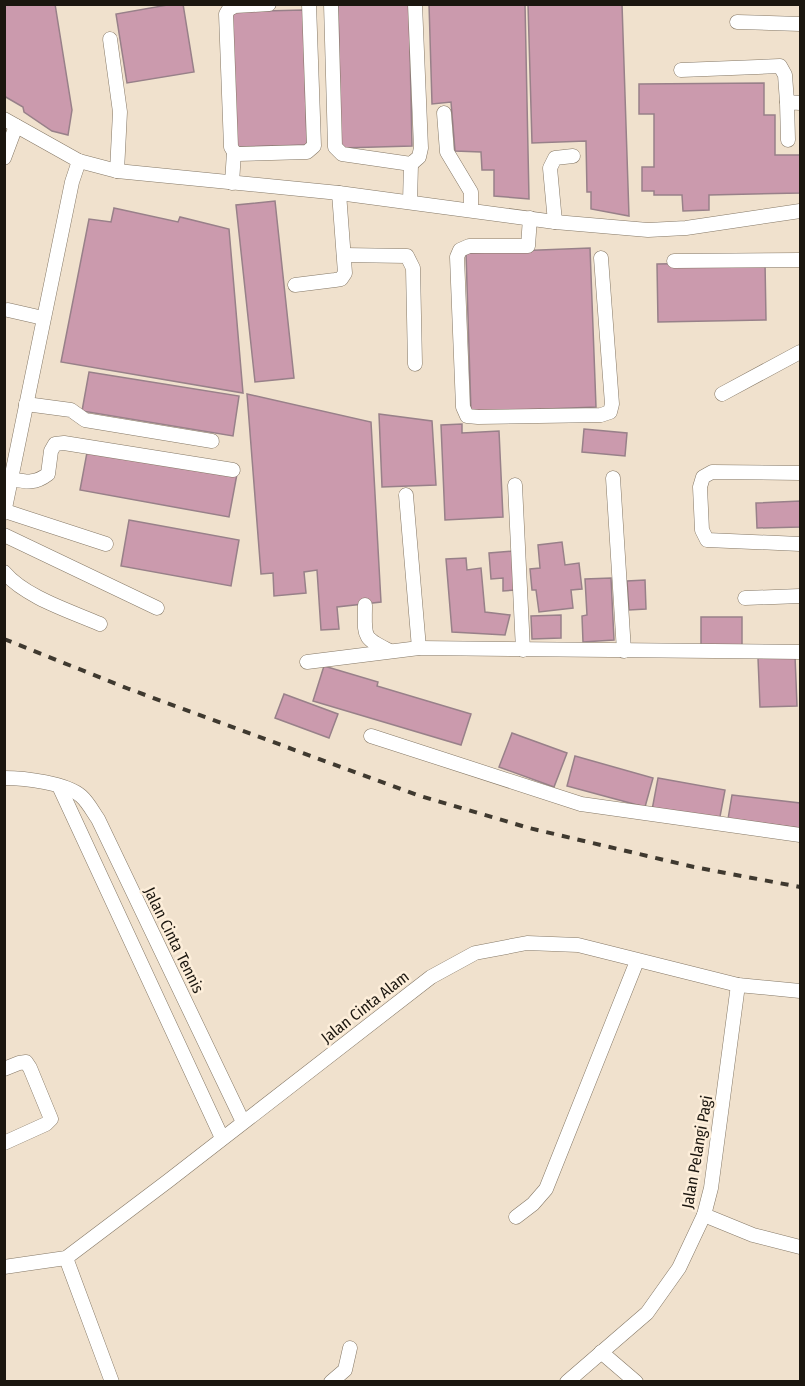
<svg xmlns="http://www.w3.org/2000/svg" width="805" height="1386" viewBox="0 0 805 1386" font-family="'Fira Sans Condensed',sans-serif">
<rect width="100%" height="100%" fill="#f0e1cd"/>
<g fill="#cb9aad" stroke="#988089" stroke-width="1.5">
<path d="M4,4h51l17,106 -4,25 -16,-4 -28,-19 -1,-5 -19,-11z"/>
<path d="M173,4h10l11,68 -67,11 -11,-69z"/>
<path d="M338,4h71l3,142 -71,2z"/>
<path d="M429,4h96l4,195 -35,-3v-26h-12l-1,-18 -26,-1 -4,-49 -19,2z"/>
<path d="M528,4h94l7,212 -38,-7v-17h-4l-1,-51 -54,2z"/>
<path d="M303,10l4,135 -72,2 -4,-135z"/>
<path d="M764,83v32h11v40h25v38l-91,2v15l-26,1 -1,-16h-28v-4h-12v-24h12v-53h-15v-30z"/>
<path d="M275,201l19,177 -39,4 -19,-177z"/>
<path d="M114,208l64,14 2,-5 49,12 14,164 -182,-31 28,-143 22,3z"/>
<path d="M590,248l6,159 -125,5 -5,-159z"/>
<path d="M765,262l1,58 -108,2 -1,-58z"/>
<path d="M89,372l150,24 -6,40 -151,-25z"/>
<path d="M247,394l124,28 10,180 -44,5 2,22 -18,1 -4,-60 -13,2 2,21 -32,3 -1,-23 -12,1z"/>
<path d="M379,414l53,7 4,64 -54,2z"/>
<path d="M462,424v9l37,-2 4,86 -58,3 -4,-95z"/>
<path d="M584,429l43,4 -2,23 -43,-4z"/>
<path d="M88,447l149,27 -8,43 -149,-27z"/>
<path d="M800,501v26l-43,1 -1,-25z"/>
<path d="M129,520l110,20 -8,46 -110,-20z"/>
<path d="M562,542l3,23 14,-2 3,26 -11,1 2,18 -34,4 -3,-22h-4l-2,-21 10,-1 -2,-23z"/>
<path d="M513,551l3,39 -13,1v-13l-12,1 -2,-26z"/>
<path d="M466,558l1,12 14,-2 4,44 25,3 -5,20 -53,-3 -6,-73z"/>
<path d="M611,578l3,62 -31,2 -1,-26 5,-1 -2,-36z"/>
<path d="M645,580l1,29 -17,1 -2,-29z"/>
<path d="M561,615v23l-29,1 -1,-23z"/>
<rect x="701" y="617" width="41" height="28"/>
<path d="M795,656l2,50 -37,1 -2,-49z"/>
<path d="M324,666l54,16 -1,4 94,28 -10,31 -148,-44z"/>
<path d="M284,694l54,20 -9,24 -54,-20z"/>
<path d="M512,733l55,20 -13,34 -55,-20z"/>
<path d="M575,756l78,22 -8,29 -78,-21z"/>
<path d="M658,778l67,12 -6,32 -67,-12z"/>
<path d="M732,795l68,8v25l-72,-9z"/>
</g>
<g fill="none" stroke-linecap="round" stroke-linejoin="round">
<g stroke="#857866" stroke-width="15">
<g id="minor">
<path d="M269,4l-34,2 -6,3 -3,5 5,133 3,5 4,2 69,-2 7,-6 -5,-142"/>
<path d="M331,4l4,143 7,7 69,10 8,-7 2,-9 -6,-144"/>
<path d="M737,22l63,2"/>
<path d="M110,39l10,73 -3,59"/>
<path d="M681,70l99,-4 5,9 2,27"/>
<path d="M444,113l3,39 24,40v18"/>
<path d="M4,119l75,42 38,10 222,22 216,29 93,8 38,-2 114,-17"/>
<path d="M788,140l-1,-38 13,1"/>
<path d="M4,158l12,-32"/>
<path d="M232,183l2,-31"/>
<path d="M410,202l1,-38"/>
<path d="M530,218l-2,28h-59l-9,4 -3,7 6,150 4,9 11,1 123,-2 9,-3 2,-8 -11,-146"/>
<path d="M555,222l-5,-54 5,-10 18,-2"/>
<path d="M344,255l63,1 6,12 2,96"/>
<path d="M674,261l126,-1"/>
<path d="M295,285l40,-5 6,-1 4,-6 -6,-80"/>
<path d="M8,310l35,8"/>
<path d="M722,394l78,-42"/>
<path d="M26,404l45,6 14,10 127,21"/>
<path d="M800,473l-88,-1 -9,5 -3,10 2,43 5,10 93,4"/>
<path d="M613,478l11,173"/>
<path d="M12,479c15,3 23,5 36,-5l3,-23 4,-7 9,-1 169,27"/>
<path d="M515,485l8,165"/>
<path d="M406,495l13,153"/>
<path d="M5,511l101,33"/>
<path d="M4,513l68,-331 7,-21"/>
<path d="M4,535l153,73"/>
<path d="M4,572c21,25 66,39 96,52"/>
<path d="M745,598l55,-2"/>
<path d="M365,605c0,32 -4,32 25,46"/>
<path d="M307,662l112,-14 381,4"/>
<path d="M371,736l210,68 219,31"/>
<path d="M4,778c21,0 62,5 77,18 7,6 12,16 17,23l145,303"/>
<path d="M59,786l163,352"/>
<path d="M4,1069l15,-6 7,-1 4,6 21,51 -5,5 -42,19"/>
<path d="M704,1215l49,20 47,12"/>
<path d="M516,1217l17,-13 13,-15 91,-228"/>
<path d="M66,1258l46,124"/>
<path d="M4,1267l62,-9 102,-77 263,-204 44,-24 52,-10 51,2 160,40 62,6"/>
<path d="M601,1352l35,30"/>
<path d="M331,1382l14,-12 5,-22"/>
<path d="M567,1382l80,-69 32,-45 25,-53 7,-27 27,-203"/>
</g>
</g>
<use href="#minor" stroke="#fff" stroke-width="14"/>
<path stroke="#3f392f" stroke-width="4" stroke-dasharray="8 8" stroke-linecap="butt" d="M4,639l125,50 288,106 112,33 165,39 106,20"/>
</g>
<g text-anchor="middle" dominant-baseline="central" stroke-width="5" stroke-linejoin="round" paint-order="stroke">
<g font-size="16" fill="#1b160f" stroke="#fdeeda">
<text transform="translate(174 940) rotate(64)">Jalan Cinta Tennis</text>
<text transform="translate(365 1007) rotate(-38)">Jalan Cinta Alam</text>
<text transform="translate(697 1152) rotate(-80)">Jalan Pelangi Pagi</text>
</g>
</g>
<rect width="805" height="1386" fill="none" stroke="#1b160f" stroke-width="12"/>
</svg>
